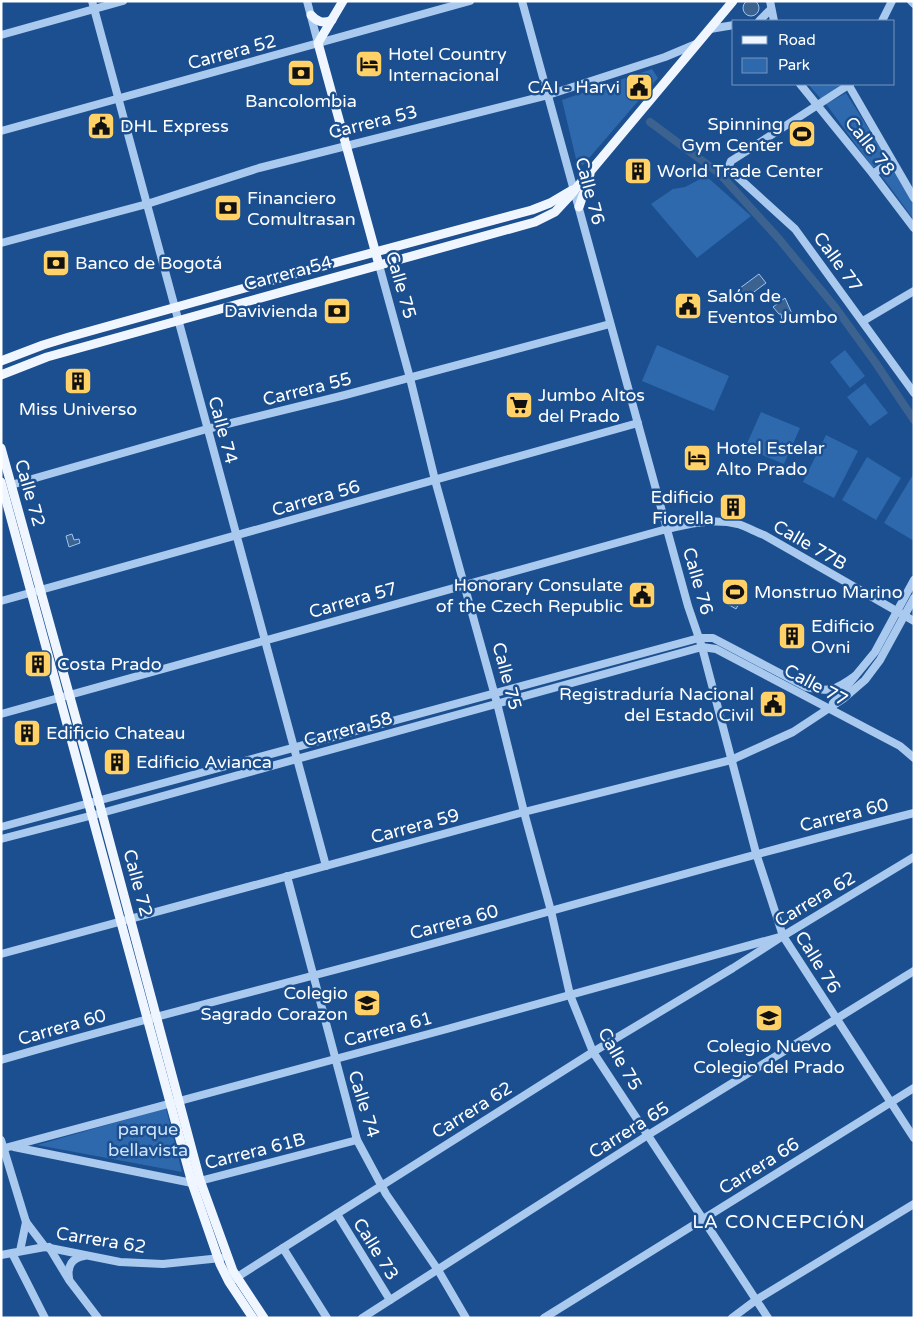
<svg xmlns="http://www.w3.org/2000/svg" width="915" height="1319" viewBox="0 0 915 1319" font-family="'Varela Round',sans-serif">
<rect width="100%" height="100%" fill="#1b4f8f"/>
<g fill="#2e69ad">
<path d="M652,69l6,9 -75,87 -6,-2 -15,-63z"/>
<path d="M808,84h32l1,1 -20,14z"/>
<path d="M846,93l41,65 -14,10 -47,-64z"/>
<path d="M891,167l23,36v17l-33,-45z"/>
<path d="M706,176l45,40 -54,42 -46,-54 22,-15 12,-2z"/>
<path d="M657,345l72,31 -15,35 -72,-30z"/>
<path d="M845,350l20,26 -15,12 -20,-26z"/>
<path d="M865,383l23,30 -18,13 -23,-29z"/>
<path d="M761,412l39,16 -16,36 -39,-16z"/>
<path d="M826,435l32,16 -24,47 -31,-16z"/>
<path d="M867,457l34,21 -25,42 -34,-20z"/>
<path d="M914,473v68l-30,-18z"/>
<path d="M166,1108l16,64 -145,-27z"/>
</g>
<g fill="#3c6290" stroke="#9cc4f0">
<circle cx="751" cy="8" r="8"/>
<path d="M759,274l7,9 -23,17 -7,-9z"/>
<path d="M785,298l8,18 -2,5 -5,1 -4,-2 -1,-6h-2l-6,-7z"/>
<path d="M72,534l2,6 5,-1 1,4 -11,4 -3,-11z"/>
<path d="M734,580l14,7 -12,22 -10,-6c-2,-11 1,-15 8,-23z"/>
</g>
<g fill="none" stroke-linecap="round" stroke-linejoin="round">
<path stroke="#3c6290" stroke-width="8" d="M650,122l70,52 59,65 56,68 40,55 39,58"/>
<g stroke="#a9c9ee" stroke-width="8">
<path d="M92,1l234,865"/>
<path d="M307,1l11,42"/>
<path d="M522,1l166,605 14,41 54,206 27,83 131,202"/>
<path d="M770,1l4,20"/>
<path d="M911,1l3,3"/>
<path d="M759,21l12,-12"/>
<path d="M882,21l10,-20"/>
<path d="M710,29l24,-4"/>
<path d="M1,35l122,-34"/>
<path d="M800,84l73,90 41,54"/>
<path d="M848,84l66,114"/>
<path d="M850,84l-119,77 -2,5 1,4 65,59 119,164"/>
<path d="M1,131l469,-130"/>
<path d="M873,174l18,-13"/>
<path d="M1,243l146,-39 112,-36 289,-73 117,-38 31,-13"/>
<path d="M379,265l31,113 25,102 62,223 27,109 27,99 19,84 23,57 175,266"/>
<path d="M863,321l51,-30"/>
<path d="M11,485l196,-56 138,-34 265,-71"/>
<path d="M1,601l637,-178"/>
<path d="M833,703l42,-51 39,-72"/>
<path d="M1,714l662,-184c24,-6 50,-12 75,-6 9,3 18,8 26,11l150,86"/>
<path d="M1,827l698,-189h14l93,49c22,6 30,3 49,-11"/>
<path d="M1,839l104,-27 597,-165 14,2 184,97 14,12"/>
<path d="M287,876l70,264 29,54 52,76 28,48"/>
<path d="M1,954l523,-142 207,-52 62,-28 50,-33 22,-19 15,-20 34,-62"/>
<path d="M1,1060c129,-38 260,-70 390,-105 174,-47 348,-98 523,-142"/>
<path d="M1,1140l25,82 19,25"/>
<path d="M14,1147l178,36 165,-43"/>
<path d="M1,1149l446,-120 336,-93"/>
<path d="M337,1214l53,86"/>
<path d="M49,1247l20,33 29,38"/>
<path d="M283,1248l44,70"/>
<path d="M20,1251l6,-29"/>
<path d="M12,1253l33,65"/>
<path d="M1,1255l44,-8 75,15 43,2 58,-6"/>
<path d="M69,1278c-2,-12 3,-20 15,-22"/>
<path d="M234,1279l359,-227 140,-84 50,-32 131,-79"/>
<path d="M362,1318l286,-183 266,-164"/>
<path d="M544,1318l370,-230"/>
<path d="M732,1318l24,-18 158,-96"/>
</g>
<g stroke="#f0f6ff" stroke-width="9">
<path d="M343,1l-25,42 61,222"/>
<path d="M311,15c6,7 12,9 21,5"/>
<path d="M579,207l11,-33"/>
<path d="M1,361l42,-16 26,-8 269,-75 194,-52 18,-7 22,-13"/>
<path d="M1,375l46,-18 488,-135 20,-10 13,-14 165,-197"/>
<path d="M1,448l97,350 102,382 33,91 31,47"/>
<path d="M1,482l191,701 28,81 9,18 24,36"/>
</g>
</g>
<defs>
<g id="hotel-square" transform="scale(1.4375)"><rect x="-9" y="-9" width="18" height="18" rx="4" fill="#ffd166" stroke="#1b4f8f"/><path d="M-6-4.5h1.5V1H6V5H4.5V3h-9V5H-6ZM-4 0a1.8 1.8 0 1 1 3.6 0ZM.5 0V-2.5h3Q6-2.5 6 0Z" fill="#111"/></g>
<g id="bank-square" transform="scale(1.4375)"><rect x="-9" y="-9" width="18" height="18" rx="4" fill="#ffd166" stroke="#1b4f8f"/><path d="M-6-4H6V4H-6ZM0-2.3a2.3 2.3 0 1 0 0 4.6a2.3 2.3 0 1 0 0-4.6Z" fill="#111"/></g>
<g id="civic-square" transform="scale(1.4375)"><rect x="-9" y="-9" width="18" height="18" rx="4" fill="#ffd166" stroke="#1b4f8f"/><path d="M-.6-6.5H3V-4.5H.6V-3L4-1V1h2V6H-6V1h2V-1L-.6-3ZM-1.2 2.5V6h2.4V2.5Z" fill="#111"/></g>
<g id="stadium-square" transform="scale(1.4375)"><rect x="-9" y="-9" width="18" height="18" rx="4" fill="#ffd166" stroke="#1b4f8f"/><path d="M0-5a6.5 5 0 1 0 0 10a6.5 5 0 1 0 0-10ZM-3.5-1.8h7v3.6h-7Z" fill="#111"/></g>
<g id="building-square" transform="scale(1.4375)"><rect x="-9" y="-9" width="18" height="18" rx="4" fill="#ffd166" stroke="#1b4f8f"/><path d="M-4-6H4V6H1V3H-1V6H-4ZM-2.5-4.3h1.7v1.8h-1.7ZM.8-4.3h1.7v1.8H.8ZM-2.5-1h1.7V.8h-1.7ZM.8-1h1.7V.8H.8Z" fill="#111"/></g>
<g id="supermarket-square" transform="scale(1.4375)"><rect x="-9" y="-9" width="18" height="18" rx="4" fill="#ffd166" stroke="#1b4f8f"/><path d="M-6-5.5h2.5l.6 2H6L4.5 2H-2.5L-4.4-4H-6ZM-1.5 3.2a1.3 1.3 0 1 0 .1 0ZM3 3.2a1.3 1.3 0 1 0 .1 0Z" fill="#111"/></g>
<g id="school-square" transform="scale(1.4375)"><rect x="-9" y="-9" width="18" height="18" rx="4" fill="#ffd166" stroke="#1b4f8f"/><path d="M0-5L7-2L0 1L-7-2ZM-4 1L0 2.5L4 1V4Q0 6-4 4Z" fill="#111"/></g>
</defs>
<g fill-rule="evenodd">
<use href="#hotel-square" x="369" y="64"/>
<use href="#bank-square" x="301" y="73"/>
<use href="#civic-square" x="639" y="87"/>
<use href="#civic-square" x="101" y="126"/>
<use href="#stadium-square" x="802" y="134"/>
<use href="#building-square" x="638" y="171"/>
<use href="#bank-square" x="228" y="208"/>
<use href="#bank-square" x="56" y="263"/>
<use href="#civic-square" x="688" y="306"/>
<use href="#bank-square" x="337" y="311"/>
<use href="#building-square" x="78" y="381"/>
<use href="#supermarket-square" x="519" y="405"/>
<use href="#hotel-square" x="697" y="458"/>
<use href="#building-square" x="733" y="507"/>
<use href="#stadium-square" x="735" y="592"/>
<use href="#civic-square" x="642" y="595"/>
<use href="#building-square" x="792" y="636"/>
<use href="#building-square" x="38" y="664"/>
<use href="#civic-square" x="773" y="704"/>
<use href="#building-square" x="27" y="733"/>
<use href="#building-square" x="117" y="762"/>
<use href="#school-square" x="367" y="1003"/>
<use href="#school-square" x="769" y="1018"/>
</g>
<g text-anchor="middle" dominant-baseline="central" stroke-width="5" stroke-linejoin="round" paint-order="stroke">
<g font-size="18" fill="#fff" stroke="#1b4f8f">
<text transform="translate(232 52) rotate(-15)">Carrera 52</text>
<text transform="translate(373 122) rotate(-14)">Carrera 53</text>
<text transform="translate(870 146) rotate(52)">Calle 78</text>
<text transform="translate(590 191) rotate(75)">Calle 76</text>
<text transform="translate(838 262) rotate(54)">Calle 77</text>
<text transform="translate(288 273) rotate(-15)">Carrera 54</text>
<text transform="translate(401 285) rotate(74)">Calle 75</text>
<text transform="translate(307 389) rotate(-14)">Carrera 55</text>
<text transform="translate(223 430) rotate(75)">Calle 74</text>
<text transform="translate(30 493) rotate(74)">Calle 72</text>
<text transform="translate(316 498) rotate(-16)">Carrera 56</text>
<text transform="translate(810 545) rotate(30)">Calle 77B</text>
<text transform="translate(698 581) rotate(74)">Calle 76</text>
<text transform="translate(353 600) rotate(-16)">Carrera 57</text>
<text transform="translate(507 676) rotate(75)">Calle 75</text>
<text transform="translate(816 685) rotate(28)">Calle 77</text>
<text transform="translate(348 729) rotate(-15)">Carrera 58</text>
<text transform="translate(844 815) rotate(-14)">Carrera 60</text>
<text transform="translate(415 826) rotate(-15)">Carrera 59</text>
<text transform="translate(138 883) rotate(75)">Calle 72</text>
<text transform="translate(815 899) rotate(-31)">Carrera 62</text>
<text transform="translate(454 922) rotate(-15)">Carrera 60</text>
<text transform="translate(818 962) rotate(58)">Calle 76</text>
<text transform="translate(62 1027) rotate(-16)">Carrera 60</text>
<text transform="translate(388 1029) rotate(-15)">Carrera 61</text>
<text transform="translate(620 1059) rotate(60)">Calle 75</text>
<text transform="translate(364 1104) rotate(73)">Calle 74</text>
<text transform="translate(472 1110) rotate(-32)">Carrera 62</text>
<text transform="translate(629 1130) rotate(-32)">Carrera 65</text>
<text transform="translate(255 1151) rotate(-14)">Carrera 61B</text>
<text transform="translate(759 1166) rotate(-32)">Carrera 66</text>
<text transform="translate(101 1240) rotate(9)">Carrera 62</text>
<text transform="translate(376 1249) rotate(58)">Calle 73</text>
</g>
<g font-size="18" fill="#fff" stroke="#1b4f8f" text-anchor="start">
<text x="388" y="54">Hotel Country<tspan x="388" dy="21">Internacional</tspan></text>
<text x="620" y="87" text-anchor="end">CAI - Harvi</text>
<text x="301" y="101" text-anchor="middle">Bancolombia</text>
<text x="783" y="124" text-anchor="end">Spinning<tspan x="783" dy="21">Gym Center</tspan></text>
<text x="120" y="126">DHL Express</text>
<text x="657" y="171">World Trade Center</text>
<text x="247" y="198">Financiero<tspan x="247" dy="21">Comultrasan</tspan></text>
<text x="75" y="263">Banco de Bogotá</text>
<text x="707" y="296">Salón de<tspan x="707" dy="21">Eventos Jumbo</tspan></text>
<text x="318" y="311" text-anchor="end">Davivienda</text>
<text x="538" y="395">Jumbo Altos<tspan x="538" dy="21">del Prado</tspan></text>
<text x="78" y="409" text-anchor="middle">Miss Universo</text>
<text x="716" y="448">Hotel Estelar<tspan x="716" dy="21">Alto Prado</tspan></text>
<text x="714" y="497" text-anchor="end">Edificio<tspan x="714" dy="21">Fiorella</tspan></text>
<text x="623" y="585" text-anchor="end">Honorary Consulate<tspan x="623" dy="21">of the Czech Republic</tspan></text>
<text x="754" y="592">Monstruo Marino</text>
<text x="811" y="626">Edificio<tspan x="811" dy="21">Ovni</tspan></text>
<text x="57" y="664">Costa Prado</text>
<text x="754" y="694" text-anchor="end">Registraduría Nacional<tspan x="754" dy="21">del Estado Civil</tspan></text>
<text x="46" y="733">Edificio Chateau</text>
<text x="136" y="762">Edificio Avianca</text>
<text x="348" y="993" text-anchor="end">Colegio<tspan x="348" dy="21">Sagrado Corazon</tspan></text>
<text x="769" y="1046" text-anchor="middle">Colegio Nuevo<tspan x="769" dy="21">Colegio del Prado</tspan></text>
</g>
<g font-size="18" fill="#cfe3fa" stroke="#1b4f8f">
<text x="148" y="1129">parque<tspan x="148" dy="21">bellavista</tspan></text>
</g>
<g font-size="19" letter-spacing="1" fill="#fff" stroke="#1b4f8f">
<text x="779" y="1222">LA CONCEPCIÓN</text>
</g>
</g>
<rect width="915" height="1319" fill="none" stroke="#ffffff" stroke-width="5"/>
<rect x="732" y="20" width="162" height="65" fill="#1b4f8f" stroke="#7695bc"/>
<rect x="742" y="36" width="25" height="8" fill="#f0f6ff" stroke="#7695bc"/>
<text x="778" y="45" font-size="15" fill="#ffffff">Road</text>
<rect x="742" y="58" width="25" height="15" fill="#2e69ad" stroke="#7695bc"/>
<text x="778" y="70" font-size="15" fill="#ffffff">Park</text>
</svg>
